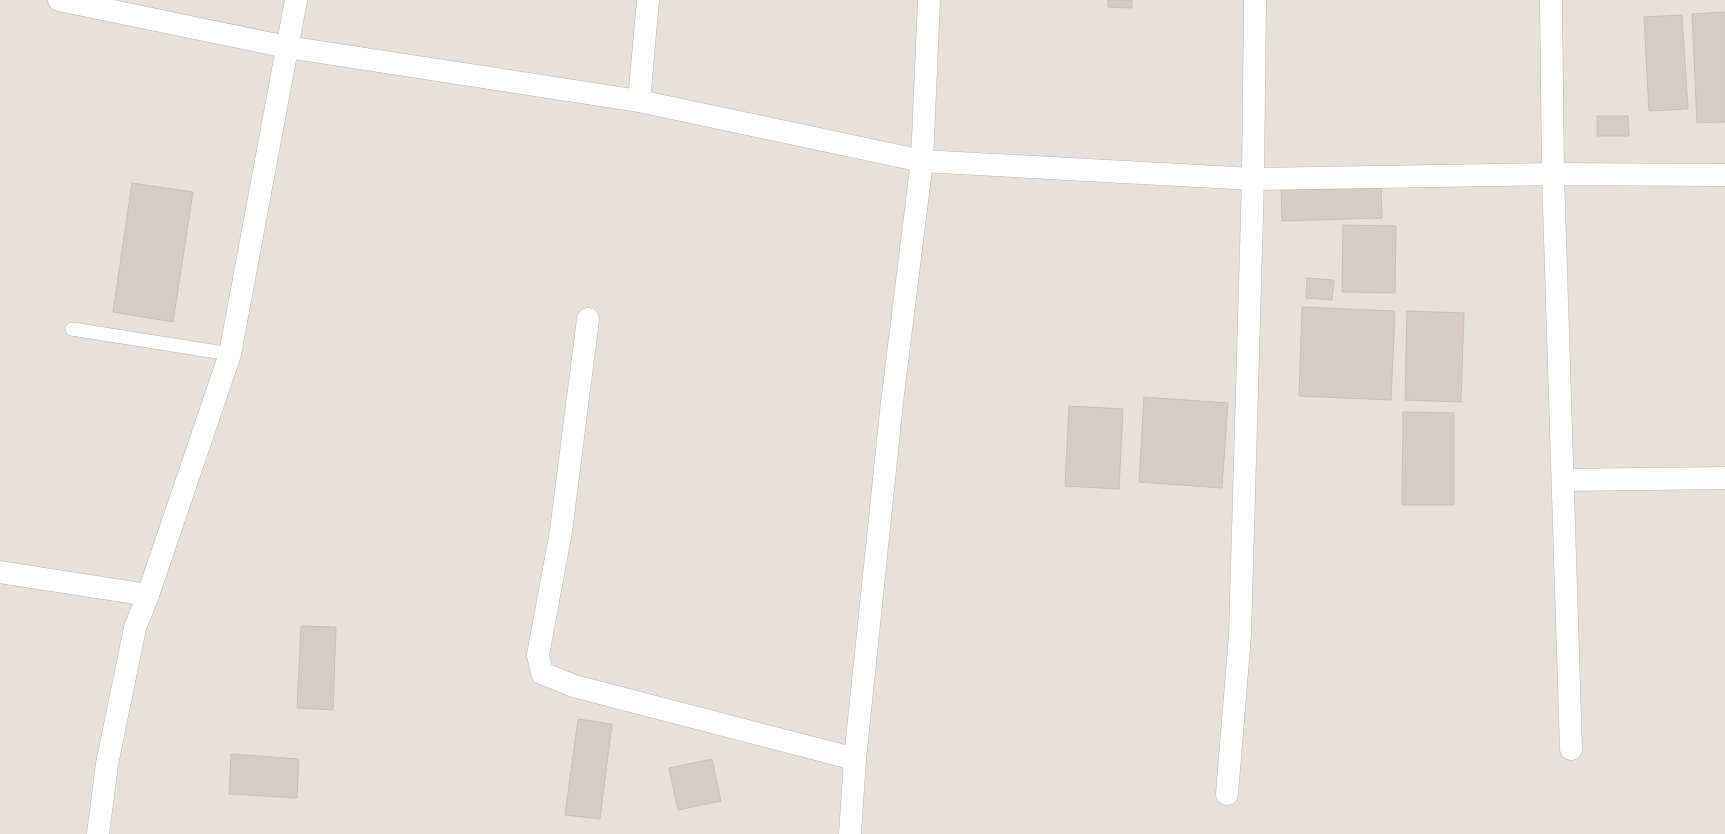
<svg xmlns="http://www.w3.org/2000/svg" width="1725" height="834" viewBox="0 0 1725 834" font-family="Montserrat,sans-serif">
<rect width="100%" height="100%" fill="#f3efea"/>
<rect fill="#e7e1d9" x="0" y="0" width="1725" height="834"/>
<g fill="#d7cdc4" stroke="#cec1b4">
<path d="M1108,0h24v8l-24,-1z"/>
<path d="M1725,12v110l-28,1 -5,-109z"/>
<path d="M1682,15l6,94 -39,2 -5,-94z"/>
<path d="M1597,116h31l1,20h-32z"/>
<path d="M132,183l61,9 -20,130 -60,-10z"/>
<path d="M1381,187l1,31 -100,3 -1,-31z"/>
<path d="M1343,225l53,1 -1,67 -53,-1z"/>
<path d="M1307,278l27,2 -2,20 -26,-2z"/>
<path d="M1302,307l93,4 -4,89 -92,-4z"/>
<path d="M1407,311l57,2 -3,89 -56,-2z"/>
<path d="M1144,397l84,6 -6,85 -83,-6z"/>
<path d="M1069,406l54,3 -4,80 -54,-3z"/>
<path d="M1403,412l51,1v92h-52z"/>
<path d="M301,626l35,1 -3,83 -36,-2z"/>
<path d="M578,719l34,5 -12,95 -35,-4z"/>
<path d="M231,754l68,5 -2,39 -68,-4z"/>
<path d="M712,759l9,42 -43,9 -9,-42z"/>
</g>
<g fill="none" stroke-linecap="round" stroke-linejoin="round">
<g stroke="#beb6ad" stroke-width="14">
<path id="service" d="M72,329l158,25"/>
</g>
<g stroke="#beb6ad" stroke-width="23">
<g id="minor">
<path d="M59,0l228,47 352,54 283,60 331,18 300,-5 172,1"/>
<path d="M1551,0l2,174 18,575"/>
<path d="M639,101l9,-101"/>
<path d="M588,319l-27,212 -23,124 4,18 32,13 281,73"/>
<path d="M1563,480l162,-2"/>
<path d="M0,572l148,23"/>
<path d="M1227,794l13,-159 13,-456 2,-179"/>
<path d="M98,834l9,-70 28,-136 13,-33 82,-241 66,-354"/>
<path d="M850,834l5,-75 37,-357 30,-241 7,-161"/>
</g>
</g>
<use href="#service" stroke="#fff" stroke-width="13"/>
<use href="#minor" stroke="#fff" stroke-width="22"/>
</g>
</svg>
